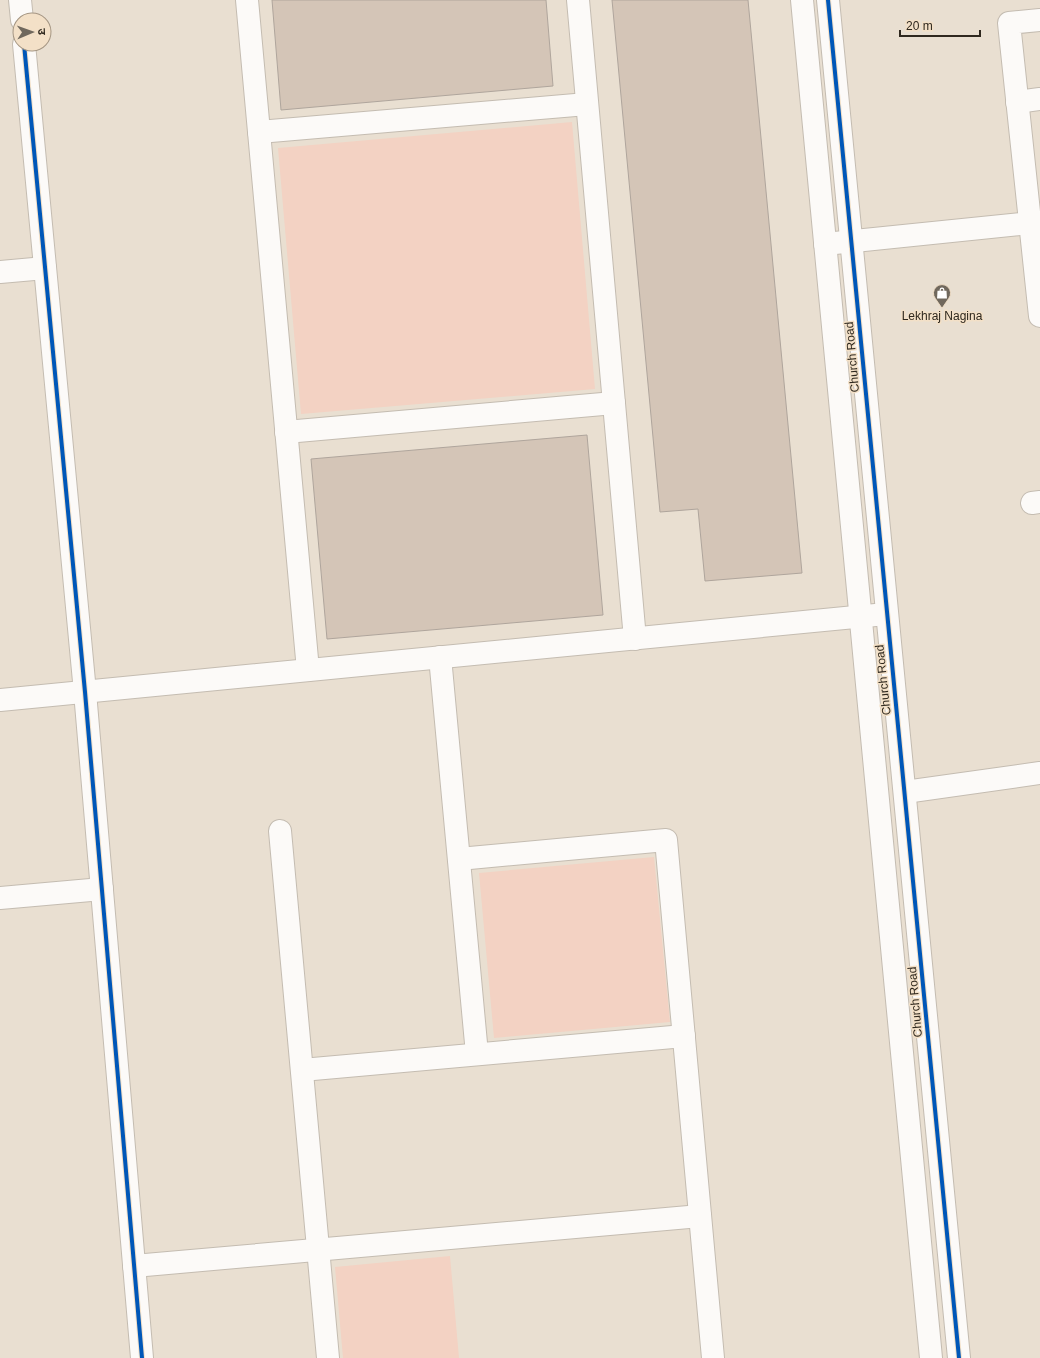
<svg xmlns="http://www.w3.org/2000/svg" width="1040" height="1358" viewBox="0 0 1040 1358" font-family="Arial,'Noto Sans Devanagari',sans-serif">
<rect width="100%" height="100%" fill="#e9dfd1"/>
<g fill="#f3d2c3">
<path d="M572,122l23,267 -294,25 -23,-266z"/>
<path d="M654,857l16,165 -176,16 -15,-165z"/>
<path d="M450,1256l9,102h-116l-8,-91z"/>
</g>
<g fill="#d4c5b7" stroke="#afa59c">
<path d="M272,0h274l7,86 -272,24z"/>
<path d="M612,0h136l54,573 -97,8 -7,-72 -38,3z"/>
<path d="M587,435l16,180 -276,24 -16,-180z"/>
</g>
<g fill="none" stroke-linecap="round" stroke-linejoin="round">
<g stroke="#c4bcb1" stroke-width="24">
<g id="minor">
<path d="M20,0l2,20"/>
<path d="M247,0l61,670"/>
<path d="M578,0l57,639"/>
<path d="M1040,20l-31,3 31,293"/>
<path d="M24,44l61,648 57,666"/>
<path d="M1017,102l23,-3"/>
<path d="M259,132l328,-28"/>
<path d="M825,244l215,-22"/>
<path d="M0,272l45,-4"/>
<path d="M286,432l328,-29"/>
<path d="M1032,503l8,-1"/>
<path d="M440,657l37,397"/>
<path d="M0,700l886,-86"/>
<path d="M905,792l135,-19"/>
<path d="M280,831l48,527"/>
<path d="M459,859l207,-19 47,518"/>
<path d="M0,898l102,-9"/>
<path d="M302,1070l382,-34"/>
<path d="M134,1266l566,-50"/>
</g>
</g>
<g stroke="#c4bcb1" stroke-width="24">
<g id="tertiary">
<path d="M802,0l129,1358"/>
<path d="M828,0l131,1358"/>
</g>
</g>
<use href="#minor" stroke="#fcfaf8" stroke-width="22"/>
<use href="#tertiary" stroke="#fcfaf8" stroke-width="22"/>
<g stroke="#f3e0c7" stroke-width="6">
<g id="cycleway">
<path d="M828,0l131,1358"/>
<path d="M24,44l61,648 57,666"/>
</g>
</g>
<use href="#cycleway" stroke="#0057b8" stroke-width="4"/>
</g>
<defs>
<g id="shop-pin" transform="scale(0.9)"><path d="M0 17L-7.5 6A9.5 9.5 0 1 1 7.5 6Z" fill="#70685d" stroke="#f3e0c7"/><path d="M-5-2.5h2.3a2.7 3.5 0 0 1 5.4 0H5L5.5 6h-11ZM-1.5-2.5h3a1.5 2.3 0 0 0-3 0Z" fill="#fff"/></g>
</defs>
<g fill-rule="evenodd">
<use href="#shop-pin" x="942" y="293"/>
</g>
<g text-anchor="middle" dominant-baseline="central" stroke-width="3" stroke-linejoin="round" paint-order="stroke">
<g font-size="12" fill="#2f281e" stroke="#f3e0c7">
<text x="942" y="316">Lekhraj Nagina</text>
</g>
<g font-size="12" fill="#2f281e" stroke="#f3e0c7">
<text transform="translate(852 357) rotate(-95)">Church Road</text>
<text transform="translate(883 680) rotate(-96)">Church Road</text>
<text transform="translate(915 1002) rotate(-95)">Church Road</text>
</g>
</g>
<g transform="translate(32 32) rotate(88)"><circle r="19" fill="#f3e0c7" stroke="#a59683"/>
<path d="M0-3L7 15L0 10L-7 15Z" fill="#70685d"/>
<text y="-6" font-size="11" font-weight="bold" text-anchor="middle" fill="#2f281e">उ</text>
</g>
<path d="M900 30v6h80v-6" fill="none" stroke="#2f281e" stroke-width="2"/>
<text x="906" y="30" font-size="12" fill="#2f281e" stroke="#f3e0c7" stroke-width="3" paint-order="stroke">20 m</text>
</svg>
